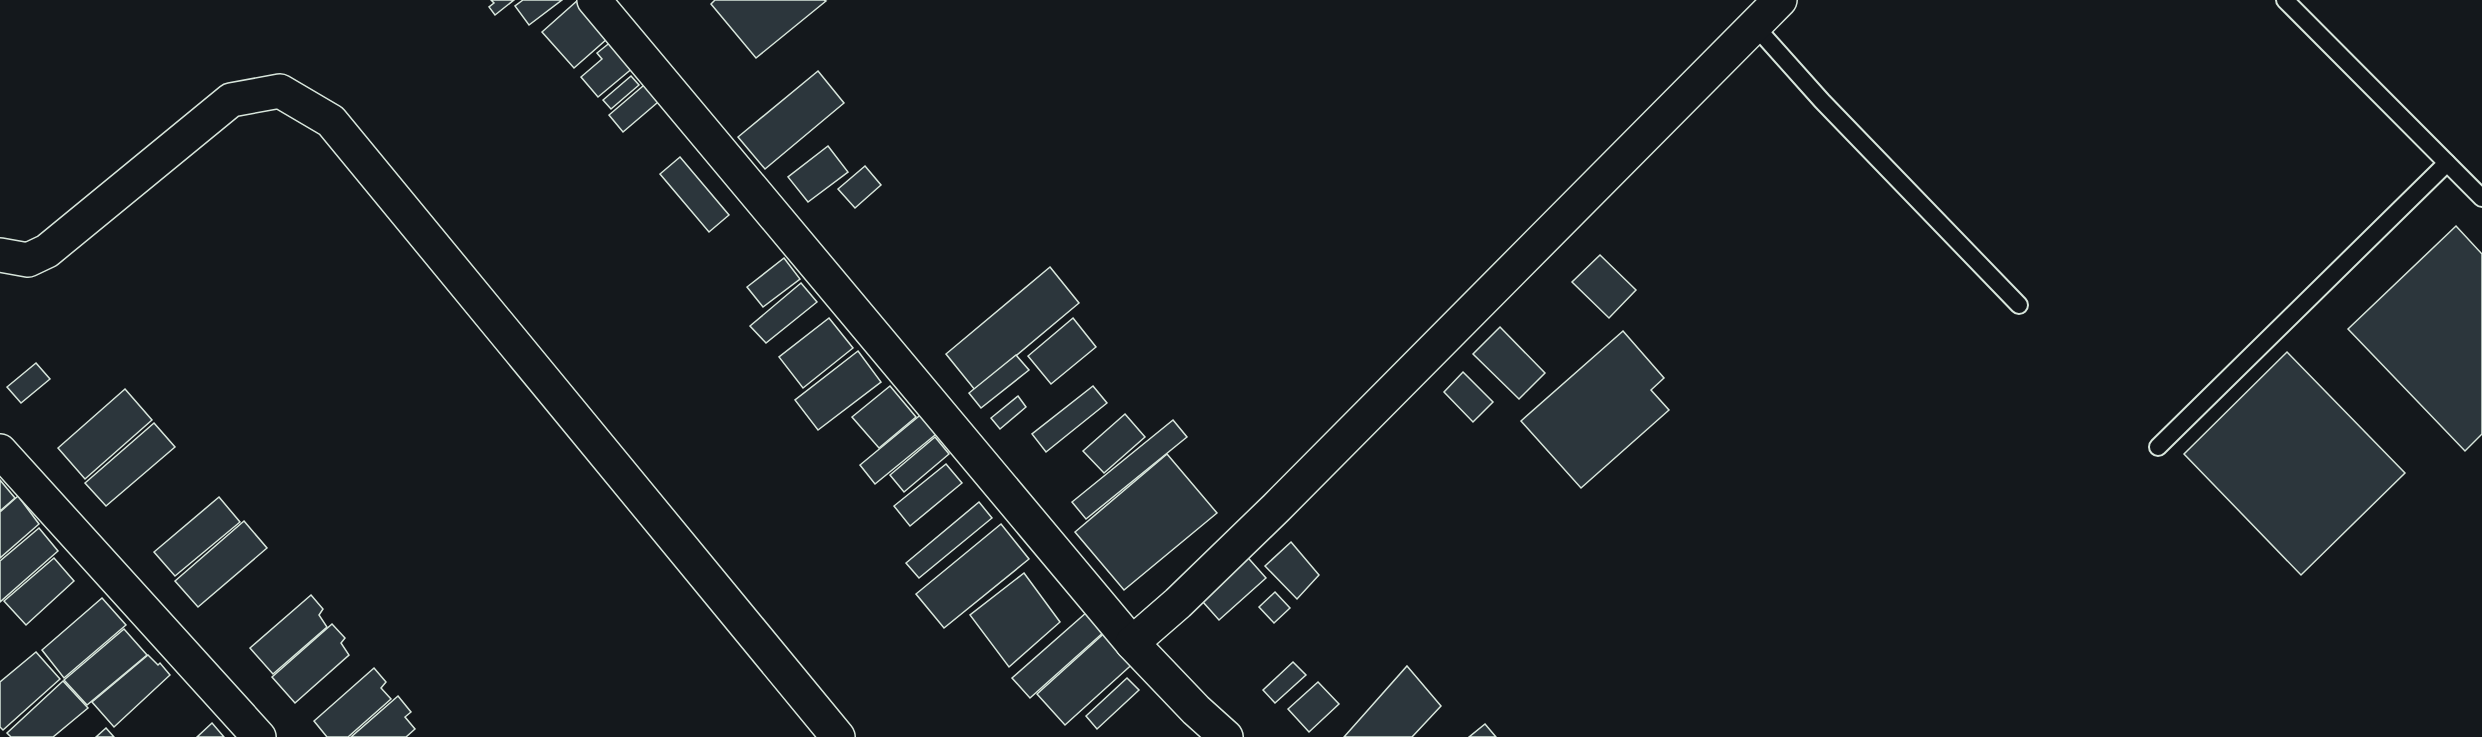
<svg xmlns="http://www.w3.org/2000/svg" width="2482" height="737" viewBox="0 0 2482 737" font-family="Lora,serif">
<rect width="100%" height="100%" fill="#14181c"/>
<g fill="#2c363c" stroke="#d8e6dc" stroke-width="1.5">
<path d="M491,0h23l-19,15 -6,-8 5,-4z"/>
<path d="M523,0h39l-33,25 -14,-19z"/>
<path d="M578,0l38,31 -42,37 -32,-36z"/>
<path d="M715,0h109l2,1 -70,57 -45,-54z"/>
<path d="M617,37l23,25 -42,35 -17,-20 21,-18 -5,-6z"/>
<path d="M818,71l26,32 -79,66 -27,-32z"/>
<path d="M631,76l8,9 -28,24 -8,-9z"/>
<path d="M650,80l14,17 -41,35 -14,-17z"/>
<path d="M828,146l20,26 -40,30 -20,-25z"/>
<path d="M680,157l49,58 -20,17 -49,-58z"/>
<path d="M865,166l16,19 -26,23 -17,-19z"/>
<path d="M2456,226l26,28v180l-17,17 -117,-122z"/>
<path d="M1600,255l36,35 -27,28 -37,-36z"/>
<path d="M784,258l16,21 -37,28 -16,-20z"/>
<path d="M1050,267l29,36 -104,87 -29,-36z"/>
<path d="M801,283l16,19 -51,41 -16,-17z"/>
<path d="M829,318l24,30 -50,40 -24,-31z"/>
<path d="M1073,318l23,29 -45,37 -23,-28z"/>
<path d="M1500,327l45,46 -26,26 -46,-45z"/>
<path d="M1623,331l41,47 -13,12 18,20 -88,78 -60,-67z"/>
<path d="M858,351l23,31 -63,48 -23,-30z"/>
<path d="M2287,352l118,121 -104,102 -117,-121z"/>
<path d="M1016,355l13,15 -48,38 -12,-15z"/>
<path d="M36,363l14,16 -29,24 -14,-16z"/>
<path d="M1463,372l30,30 -20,20 -29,-30z"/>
<path d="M890,386l26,31 -37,31 -27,-31z"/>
<path d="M1093,386l14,17 -61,49 -14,-18z"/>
<path d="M125,389l27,31 -67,59 -27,-31z"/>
<path d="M1018,396l8,11 -26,22 -9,-11z"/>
<path d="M924,412l16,19 -65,53 -15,-19z"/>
<path d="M1125,414l20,23 -41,36 -21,-22z"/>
<path d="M1173,420l14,17 -101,82 -14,-17z"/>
<path d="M154,423l21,24 -69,59 -21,-23z"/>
<path d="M935,437l14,17 -45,38 -14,-17z"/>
<path d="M1167,454l50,59 -93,77 -49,-58z"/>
<path d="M946,464l16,19 -52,43 -16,-20z"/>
<path d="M0,480l15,18 -15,13z"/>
<path d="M18,496l21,28 -39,34v-46z"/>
<path d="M219,497l21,25 -65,54 -21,-24z"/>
<path d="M979,502l13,16 -73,60 -13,-15z"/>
<path d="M244,521l23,27 -69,59 -23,-26z"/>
<path d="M1001,524l28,35 -85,69 -28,-34z"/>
<path d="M39,528l19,23 -58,51v-41z"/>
<path d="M1291,542l28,33 -22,24 -32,-33z"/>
<path d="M1242,551l24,27 -47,42 -24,-27z"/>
<path d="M54,558l20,23 -48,44 -22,-24z"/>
<path d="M1024,573l36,49 -51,45 -39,-52z"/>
<path d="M1275,592l15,16 -16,15 -15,-16z"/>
<path d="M311,595l12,14 -4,6 8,12 -54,47 -23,-26z"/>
<path d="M102,598l24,27 -62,53 -22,-28z"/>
<path d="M1087,612l18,19 -75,67 -18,-20z"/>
<path d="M332,624l13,14 -4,5 8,12 -54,48 -23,-26z"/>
<path d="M1110,628l28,31 -73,66 -28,-31z"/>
<path d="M124,629l23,26 -60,50 -23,-25z"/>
<path d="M36,652l24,27 -57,51 -3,-3v-45z"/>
<path d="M148,655l10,10 2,-2 10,12 -56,52 -22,-25z"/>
<path d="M1293,662l13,13 -31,28 -12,-13z"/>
<path d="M1407,666l34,40 -29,31h-68z"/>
<path d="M374,668l12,14 -5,6 10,11 -43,38h-21l-13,-16z"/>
<path d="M1127,678l12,12 -42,39 -11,-13z"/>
<path d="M63,681l25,27 -35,29h-42l-4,-4z"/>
<path d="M1318,682l21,22 -30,28 -21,-23z"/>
<path d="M398,696l13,16 -6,5 10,12 -9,8h-55z"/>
<path d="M212,723l12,14h-27z"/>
<path d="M1485,724l11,13h-27z"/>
<path d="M106,728l8,9h-18z"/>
</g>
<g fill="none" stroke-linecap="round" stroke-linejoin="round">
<g stroke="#d8e6dc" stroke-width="20">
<g id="service">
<path d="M2285,0l197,198"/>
<path d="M1755,26l67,75 197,204"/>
<path d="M2158,447l289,-284"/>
</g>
</g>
<g stroke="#d8e6dc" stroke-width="36">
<g id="minor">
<path d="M594,0l538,643"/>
<path d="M0,255l28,5 19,-9 184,-151 49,-9 51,30 507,616"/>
<path d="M0,451l259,286"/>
<path d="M1226,737l-30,-27 -64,-67 46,-40 98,-95 504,-508"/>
</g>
</g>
<use href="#service" stroke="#14181c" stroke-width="16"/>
<use href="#minor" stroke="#14181c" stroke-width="33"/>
</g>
</svg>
